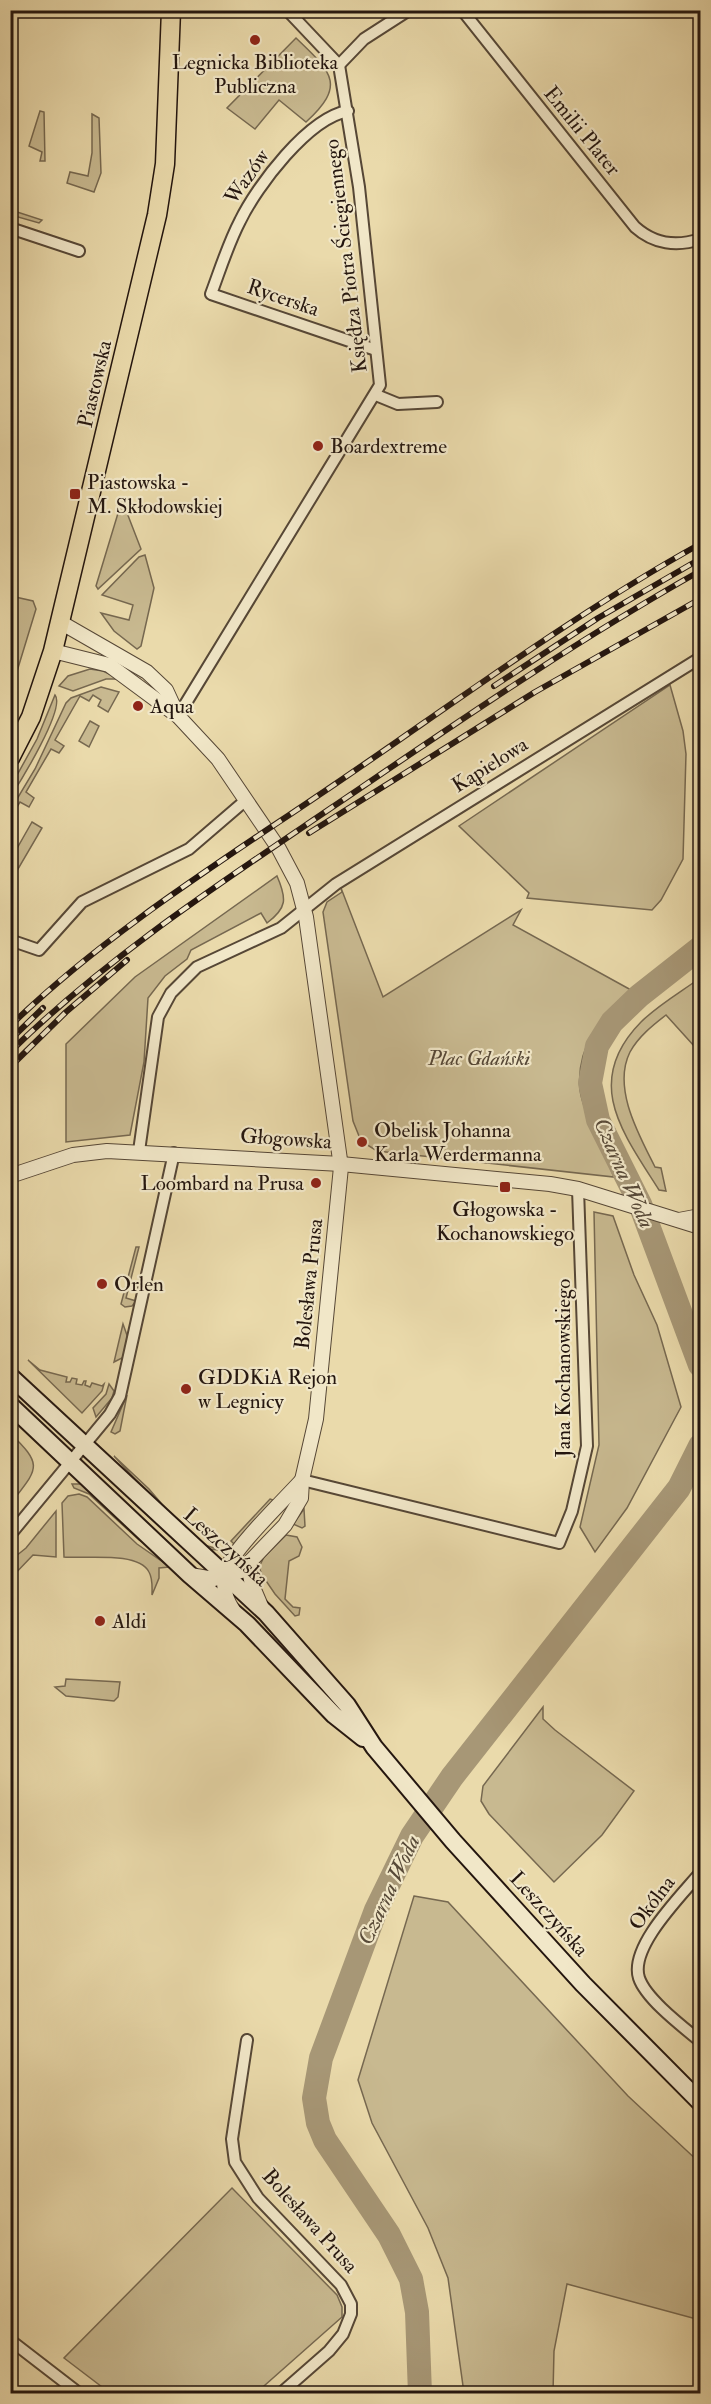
<svg xmlns="http://www.w3.org/2000/svg" width="711" height="2404" viewBox="0 0 711 2404" font-family="'IM FELL Double Pica',serif">
<rect width="100%" height="100%" fill="#eadaab"/>
<filter id="stains"><feTurbulence type="fractalNoise" baseFrequency=".00333" numOctaves="4"/><feColorMatrix values="0 0 0 0 .2 0 0 0 0 .09 0 0 0 0 .02 0 0 0 .5 -.17"/></filter>
<radialGradient id="worn" r=".72"><stop offset=".6" stop-color="#630" stop-opacity="0"/><stop offset="1" stop-color="#630" stop-opacity=".3"/></radialGradient>
<g fill="#c8b990" stroke="#766850" stroke-width="1.5">
<path d="M296,38c34,33 52,46 10,84l-27,-22 -24,29 -28,-21z"/>
<path d="M40,111l4,1 1,49h-5l2,-9 -13,-6z"/>
<path d="M92,114l7,4 2,55 -7,19 -27,-9 3,-11 18,4 4,-23z"/>
<path d="M11,210l31,10 -3,3 -28,-8z"/>
<path d="M122,500l19,49 -43,40 -2,-3z"/>
<path d="M145,555l9,33 -13,58 -4,3 -23,-18 -13,-18 28,7 4,-15 -31,-10 37,-38z"/>
<path d="M11,596l22,5 3,8 -25,82z"/>
<path d="M90,669l13,2 17,8h-14l-33,12 -14,-5 9,-10z"/>
<path d="M670,685l13,46 3,23 -3,105 -22,41 -9,10 -125,-12 2,-5 -70,-67z"/>
<path d="M101,687l18,5 -11,20 -10,-6 3,-6 -8,-5 -4,6 -9,-5 -25,44 9,6 -5,7 -8,-4 -25,43 8,6 -5,9 -9,-5 -9,16v-9l24,-40 31,-66 5,-5z"/>
<path d="M55,695c11,13 -35,87 -44,101v-10l26,-47z"/>
<path d="M90,721l9,5 -10,21 -10,-6z"/>
<path d="M32,822l10,6 -31,53v-22z"/>
<path d="M277,876c10,23 10,32 -10,47l-6,-10 -70,37 -4,9 -22,17 -17,22 -4,64 -14,73 -64,7v-98l69,-67z"/>
<path d="M341,888l42,109 138,-87 -8,15 118,65c-30,26 -55,57 -51,99 1,18 26,68 34,88l-237,-26 -16,-10 -8,-20 -30,-209 4,-10 15,-10z"/>
<path d="M700,978v70l-5,-1 -29,-32c-13,10 -28,22 -36,37 -18,36 9,83 25,115l6,1 5,23 -7,-1c-36,-57 -77,-108 -18,-168 17,-17 40,-30 59,-44z"/>
<path d="M594,1212l19,4 21,59 23,50 24,82 -54,101 -32,44 -15,-25 19,-82z"/>
<path d="M136,1247h3l-13,51 10,3 -4,5 -7,1 -4,-3z"/>
<path d="M123,1324l5,14 -4,19 -10,5z"/>
<path d="M28,1360l12,10 27,7 -1,5h4l2,-4 5,1 -1,5 6,1 2,-4h2l-1,4 5,2 2,-4 10,3 2,-2 -2,7 -20,22z"/>
<path d="M109,1384l5,7 -2,7 -16,19 -3,-9 13,-14z"/>
<path d="M127,1395l-7,36 -5,3 -4,-2z"/>
<path d="M10,1433c34,33 28,35 1,70z"/>
<path d="M114,1456l35,33 42,49 10,6 20,6 -17,-1 -11,-6z"/>
<path d="M72,1484h10l81,70 -24,-14 -50,-46 -15,-6z"/>
<path d="M79,1494l8,3 50,47 33,23 -11,1v10l-7,17c0,-8 1,-16 -3,-23 -11,-21 -64,-13 -85,-15l-2,-54 6,-7z"/>
<path d="M270,1499l3,1 -39,44 -3,-3z"/>
<path d="M304,1509l1,17 -3,2 -9,-4z"/>
<path d="M56,1511v46l-23,-2 -22,23v-18l15,-12z"/>
<path d="M286,1535l11,2 5,10 -3,9 -10,5 -4,38 8,8 7,1 -1,7 -4,1 -20,-22 -13,-19 -3,-8 5,-10z"/>
<path d="M66,1679l54,3 -2,15 -4,4 -48,-5 -11,-9 10,-1z"/>
<path d="M543,1707v12l12,11 79,61 -32,44 -48,47 -65,-68 -8,-13 2,-15z"/>
<path d="M414,1896l34,6 180,194 72,67v157l-133,-36 -13,67 -1,42h-89l-16,-115 -20,-50 -56,-105 -14,-43z"/>
<path d="M232,2188l105,107 5,12v10l-86,76h-146l-46,-35z"/>
</g>
<g fill="none" stroke-linecap="round" stroke-linejoin="round">
<g stroke="#a79776" stroke-width="24">
<path d="M700,948l-61,48 -27,26 -15,24 -7,37 8,37 42,84 60,161"/>
<path d="M420,2394l-3,-82 -6,-33 -22,-44 -64,-95 -7,-17 -4,-25 7,-40 55,-148 36,-74 40,-59 227,-289 21,-42"/>
</g>
<g stroke="#564736" stroke-width="14">
<g id="minor">
<path d="M462,10l173,217c19,17 42,20 65,12"/>
<path d="M339,65l25,-26 45,-29"/>
<path d="M348,111c-40,7 -91,75 -108,110 -12,23 -20,49 -29,73l165,56"/>
<path d="M10,228l69,23"/>
<path d="M376,395l22,9 39,-2"/>
<path d="M178,716l202,-331 -21,-198 -20,-122 -52,-55"/>
<path d="M10,940l29,10 43,-48 107,-53 57,-49"/>
<path d="M139,1151l19,-134 13,-24 26,-26 84,-39 55,-44 364,-226"/>
<path d="M302,1480l257,63 13,-32 15,-65 -9,-257"/>
<path d="M10,1535l100,-121 10,-18 54,-243"/>
<path d="M700,1873c-19,23 -71,74 -61,105 7,21 44,49 61,63"/>
<path d="M247,2040l-15,99 3,23 23,36 83,87 10,19v10l-8,20 -14,17 -49,43"/>
<path d="M10,2340l70,54"/>
</g>
</g>
<g stroke="#564736" stroke-width="16">
<g id="tertiary">
<path d="M60,622l87,50 19,18 12,26"/>
<path d="M53,651l56,14 69,51 40,43 61,90 18,34 9,34 35,250 -25,252 -14,61 -1,18 -16,27 -44,46 -27,8 -24,-4"/>
<path d="M10,1176l63,-21 34,-4 234,13 209,20 28,5 122,38"/>
<path d="M679,1220l21,-4"/>
<path d="M248,1565l4,20 9,21"/>
<path d="M233,1610c-9,-13 -11,-26 -7,-40 7,-21 59,-71 76,-90"/>
</g>
</g>
<g stroke="#24160f" stroke-width="20">
<g id="secondary">
<path d="M10,1376l256,237 81,92 27,42 79,94 130,143 117,118"/>
<path d="M10,1405l180,170 57,49 87,91 29,23"/>
</g>
</g>
<g stroke="#24160f" stroke-width="21">
<path id="primary" d="M10,758l21,-41 22,-66 104,-436 8,-51 6,-154"/>
</g>
<use href="#minor" stroke="#f1e7c8" stroke-width="10"/>
<use href="#tertiary" stroke="#f1e7c8" stroke-width="14"/>
<use href="#secondary" stroke="#f1e7c8" stroke-width="16"/>
<use href="#primary" stroke="#eadaab" stroke-width="18"/>
<g stroke="#24160f" stroke-width="6">
<g id="rail">
<path d="M494,686l104,-68 102,-59"/>
<path d="M309,833l226,-141 165,-93"/>
<path d="M10,1026c100,-97 220,-170 334,-248 117,-80 232,-165 356,-234"/>
<path d="M10,1040l33,-32"/>
<path d="M10,1052c97,-95 209,-168 321,-244 121,-82 241,-165 369,-237"/>
<path d="M10,1067l56,-55 61,-52"/>
</g>
</g>
<use href="#rail" stroke="#f1e7c8" stroke-width="4" stroke-dasharray="11" stroke-linecap="butt"/>
</g>
<g fill="#8f2418" stroke="#f1e7c8" stroke-width="2">
<circle cx="255" cy="40" r="6"/>
<circle cx="318" cy="446" r="6"/>
<rect x="69" y="488" width="12" height="12" rx="3"/>
<circle cx="138" cy="706" r="6"/>
<circle cx="362" cy="1142" r="6"/>
<circle cx="316" cy="1183" r="6"/>
<rect x="499" y="1181" width="12" height="12" rx="3"/>
<circle cx="102" cy="1284" r="6"/>
<circle cx="186" cy="1389" r="6"/>
<circle cx="100" cy="1621" r="6"/>
</g>
<g text-anchor="middle" dominant-baseline="central" stroke-width="4.5" stroke-linejoin="round" paint-order="stroke">
<g font-size="21" fill="#24160f" stroke="#f1e7c8" text-anchor="start">
<text x="255" y="62" text-anchor="middle">Legnicka Biblioteka<tspan x="255" dy="24">Publiczna</tspan></text>
<text x="330" y="446">Boardextreme</text>
<text x="87" y="482">Piastowska -<tspan x="87" dy="24">M. Skłodowskiej</tspan></text>
<text x="150" y="706">Aqua</text>
<text x="374" y="1130">Obelisk Johanna<tspan x="374" dy="24">Karla Werdermanna</tspan></text>
<text x="304" y="1183" text-anchor="end">Loombard na Prusa</text>
<text x="505" y="1209" text-anchor="middle">Głogowska -<tspan x="505" dy="24">Kochanowskiego</tspan></text>
<text x="114" y="1284">Orlen</text>
<text x="198" y="1377">GDDKiA Rejon<tspan x="198" dy="24">w Legnicy</tspan></text>
<text x="112" y="1621">Aldi</text>
</g>
<g font-size="21" fill="#24160f" stroke="#f1e7c8">
<text transform="translate(582 131) rotate(51)">Emilii Plater</text>
<text transform="translate(247 177) rotate(-55)">Wazów</text>
<text transform="translate(346 256) rotate(-97)">Księdza Piotra Ściegiennego</text>
<text transform="translate(283 298) rotate(19)">Rycerska</text>
<text transform="translate(95 384) rotate(-77)">Piastowska</text>
<text transform="translate(490 765) rotate(-32)">Kąpielowa</text>
<text transform="translate(286 1139) rotate(4)">Głogowska</text>
<text transform="translate(309 1284) rotate(-84)">Bolesława Prusa</text>
<text transform="translate(563 1368) rotate(-90)">Jana Kochanowskiego</text>
<text transform="translate(226 1547) rotate(42)">Leszczyńska</text>
<text transform="translate(652 1903) rotate(-53)">Okólna</text>
<text transform="translate(549 1914) rotate(48)">Leszczyńska</text>
<text transform="translate(310 2221) rotate(48)">Bolesława Prusa</text>
</g>
<g font-size="21" font-style="italic" fill="#554736" stroke="#f1e7c8">
<text x="479" y="1058">Plac Gdański</text>
</g>
<g font-size="22" font-style="italic" fill="#584a38" stroke="#f1e7c8">
<text transform="translate(624 1173) rotate(66)">Czarna Woda</text>
<text transform="translate(389 1890) rotate(-65)">Czarna Woda</text>
</g>
</g>
<rect width="711" height="2404" fill="none" stroke="#eadaab" stroke-width="36"/>
<rect x="12" y="12" width="687" height="2380" fill="none" stroke="#24160f" stroke-width="3"/>
<rect x="18" y="18" width="675" height="2368" fill="none" stroke="#24160f" stroke-width="1.5"/>
<rect width="100%" height="100%" filter="url(#stains)"/>
<rect width="100%" height="100%" fill="url(#worn)"/>
</svg>
